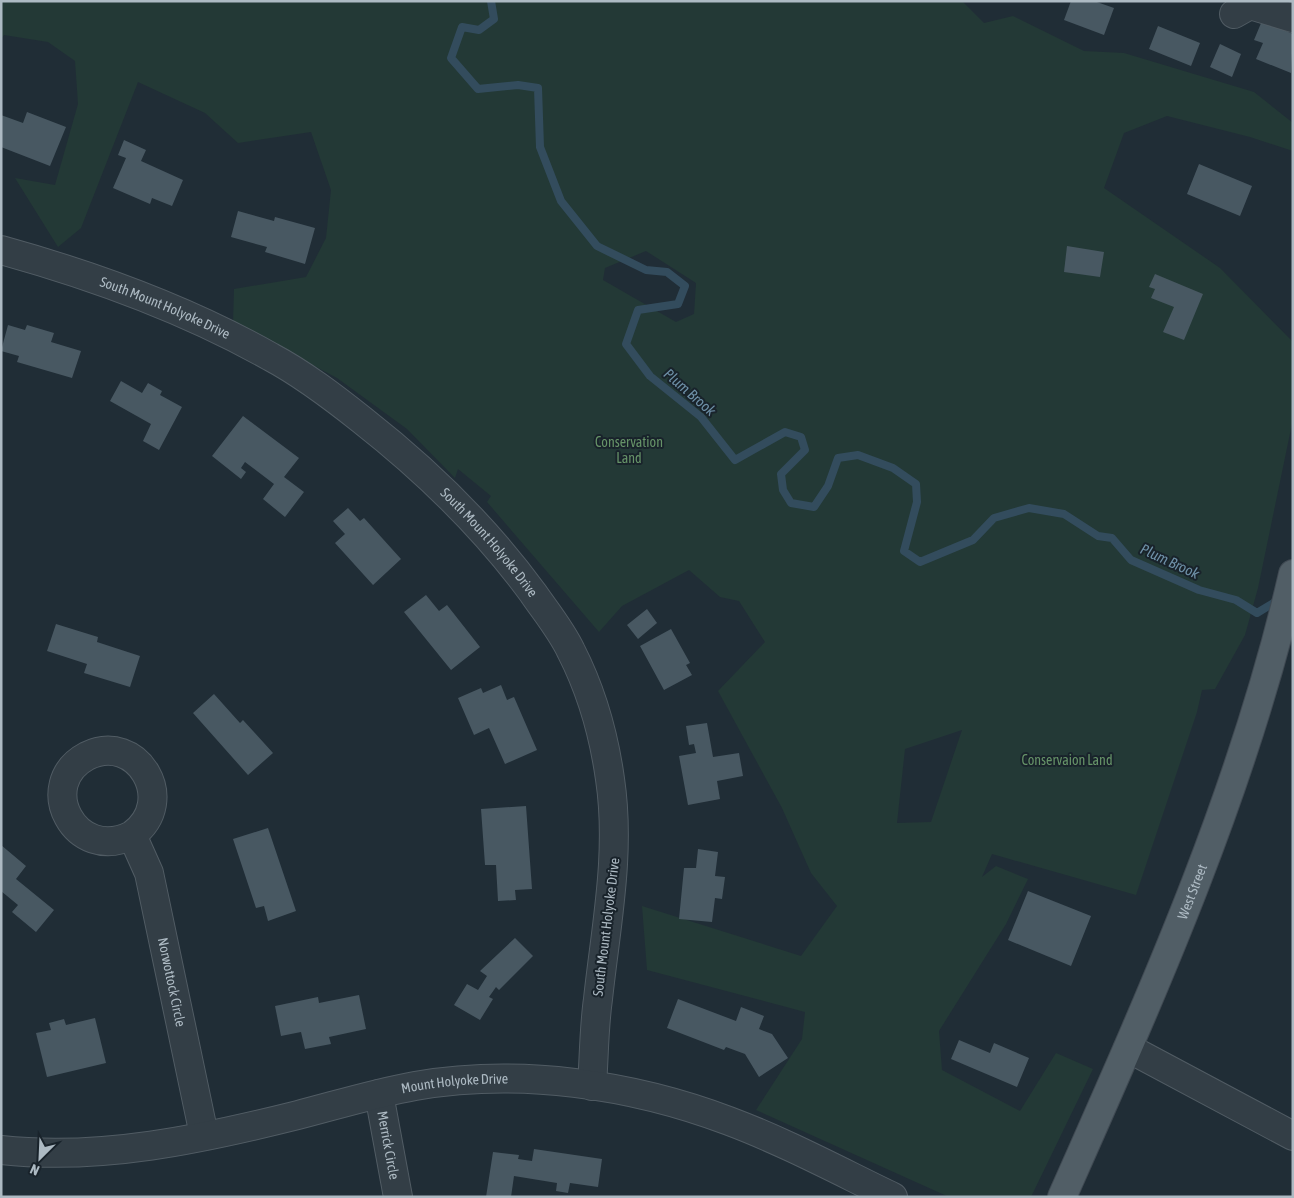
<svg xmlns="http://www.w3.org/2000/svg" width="1294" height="1198" viewBox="0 0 1294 1198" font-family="'Asap Condensed',sans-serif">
<rect width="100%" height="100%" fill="#202d36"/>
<path fill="#233936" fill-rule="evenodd" d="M1,1h961l22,22 29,-7 71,35 40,2 130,39 39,31v28l-43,-14 -83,-21 -43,17 -20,55 116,80 73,74v77l-35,169 -13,47 -30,54 -13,1 -5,22 -61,183 -144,-41 -10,23 14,-11 32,13 -22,45 -67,107 3,39 78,41 36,-58 37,16 -62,128h-82l-193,-87 46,-71 3,-27 -158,-42 -5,-64 159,50 36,-50 -26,-33 -29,-65 -64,-117 47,-49 -26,-41 -19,-4 -31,-27 -67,36 -23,26 -112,-130 4,-6 -33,-27 -3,9 -48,-49 -70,-51 -104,-55 1,-34 72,-12 20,-39 5,-48 -20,-58 -73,11 -33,-30 -67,-31 -57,146 -23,19 -43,-69 40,7 23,-81 -3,-43 -27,-19 -44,-7 -3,4zM646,251l50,32 -2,31 -18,8 -73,-42 2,-12zM962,730l-31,92 -34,1 8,-74z"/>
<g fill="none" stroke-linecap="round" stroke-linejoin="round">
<path stroke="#334c5d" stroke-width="8" d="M491,1l3,18 -15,11 -17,-3 -11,31 27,31 40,-4 20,3 2,59 21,54 36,45 49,24 21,2 18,14 -7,18 -40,6 -12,34 24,32 51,41 34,43 50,-28 16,5 4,13 -24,24 2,16 8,13 23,4 14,-21 10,-28 20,-3 35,13 23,16 1,18 -13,49 16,11 53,-22 21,-22 35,-10 35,6 34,22 14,2 19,22 68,30 37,10 21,13 23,-14"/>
</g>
<g fill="#485862">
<path d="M1071,1h23l20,7 -10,27 -40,-15z"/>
<path d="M1264,16l17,7 -2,5 14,6 -2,39 -35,-14 7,-16 -9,-3z"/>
<path d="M1158,26l42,17 -9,23 -42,-17z"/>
<path d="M1220,44l21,10 -9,23 -22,-10z"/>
<path d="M27,112l39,15 -16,39 -49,-19v-32l22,8z"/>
<path d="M124,140l22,10 -5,11 42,19 -11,26 -20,-8 -2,6 -37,-16 13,-30 -8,-3z"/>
<path d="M1199,164l53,22 -12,30 -53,-22z"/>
<path d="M238,211l36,10 1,-4 40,11 -10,36 -40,-12 2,-5 -36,-10z"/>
<path d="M1067,246l37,6 -4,25 -36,-5z"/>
<path d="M1155,274l48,20 -19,46 -21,-8 11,-25 -23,-9 4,-9 -6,-2z"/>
<path d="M8,325l17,5 2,-5 27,8 -3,9 30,9 -9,27 -55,-16 2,-6 -18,-5z"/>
<path d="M121,381l21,12 6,-10 14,8 -2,4 22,12 -23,43 -16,-9 8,-17 -41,-23z"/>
<path d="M243,416l56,42 -15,19 20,15 -19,25 -22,-18 11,-15 -29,-22 -4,6 5,4 -5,7 -29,-23z"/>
<path d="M348,508l12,13 4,-3 37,41 -28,26 -38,-42 10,-9 -12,-13z"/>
<path d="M426,595l13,16 8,-6 33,42 -29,23 -47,-58z"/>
<path d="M647,609l10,14 -19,16 -11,-14z"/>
<path d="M56,624l42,13 -1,5 43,14 -10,31 -46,-14 3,-9 -40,-13z"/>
<path d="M671,629l19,34 -4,2 6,10 -28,15 -24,-44z"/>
<path d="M501,685l6,15 7,-3 23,53 -32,14 -16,-36 -15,7 -16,-37 23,-10 2,5z"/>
<path d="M214,694l26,29 3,-3 30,33 -25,22 -55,-62z"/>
<path d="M707,723l6,34 26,-4 4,23 -26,5 3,18 -32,6 -9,-49 17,-3 -2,-9 -5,1 -3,-19z"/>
<path d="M526,806l6,83 -17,1 1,10 -18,1 -2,-36h-11l-4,-56z"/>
<path d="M268,828l28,83 -28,10 -4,-15 -8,2 -23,-69z"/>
<path d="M1,845l25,21 -10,13 38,31 -18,22 -24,-20 6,-7 -17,-14z"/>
<path d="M698,849l20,3 -3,24 10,1 -3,22 -7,-1 -3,24 -33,-3 5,-51h12z"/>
<path d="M1028,891l63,25 -20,50 -63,-26z"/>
<path d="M515,938l18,18 -34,34 -3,-3 -7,10 4,2 -13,21 -26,-15 13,-21 11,6 9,-14 -7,-5z"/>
<path d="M359,995l7,34 -37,8 2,7 -26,5 -4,-17 -20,4 -6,-30 43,-9 1,6z"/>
<path d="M678,999l58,22 5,-14 23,9 -5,13 13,5 16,24 -29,19 -14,-23 -19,-7 -2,3 -57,-22z"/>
<path d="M95,1018l11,45 -59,14 -11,-44 15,-3 -2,-7 15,-4 2,6z"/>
<path d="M959,1040l31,13 4,-10 35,15 -12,29 -66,-28z"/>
<path d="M534,1149l68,10 -4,28 -28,-4 -2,10 -12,-2 1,-8 -43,-7 -3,21h-25l7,-45 26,3 -1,4 14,2z"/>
</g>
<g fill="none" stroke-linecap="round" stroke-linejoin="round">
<g stroke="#515c64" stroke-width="30">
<g id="minor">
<path d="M1234,14l16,-9 43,13"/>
<path id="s1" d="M1,250c94,26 185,59 270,107 32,17 62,40 91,63 65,51 122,106 171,173 13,19 28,37 38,58 20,39 33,85 39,128 11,74 -4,146 -12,220 -4,28 -4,58 -6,87"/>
<path id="s2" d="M132,835c47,-34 5,-104 -45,-79 -53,28 -12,108 45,79l17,38 55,262"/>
<path d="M1128,1048l165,88"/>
<path id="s3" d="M379,1094l19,103"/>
<path id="s4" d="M1,1150c100,11 201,-11 297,-35 39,-10 78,-22 117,-29 104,-18 216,-2 314,35 56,21 110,50 164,76"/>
</g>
</g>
<g stroke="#404a53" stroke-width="30">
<g id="major">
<path id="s5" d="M1062,1197c90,-203 181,-405 231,-623"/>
</g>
</g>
<use href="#minor" stroke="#333e46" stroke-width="28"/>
<use href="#major" stroke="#515e66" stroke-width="28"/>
</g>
<g text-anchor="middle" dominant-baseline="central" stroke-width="4" stroke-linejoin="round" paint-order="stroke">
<g font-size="14" fill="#adbac3" stroke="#19232b">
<text stroke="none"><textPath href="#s1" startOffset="174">South Mount Holyoke Drive</textPath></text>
<text stroke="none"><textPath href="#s1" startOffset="579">South Mount Holyoke Drive</textPath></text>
<text stroke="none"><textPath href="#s5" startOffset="332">West Street</textPath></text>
<text transform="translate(606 927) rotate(-83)">South Mount Holyoke Drive</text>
<text stroke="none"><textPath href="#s2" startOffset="436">Norwottock Circle</textPath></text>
<text stroke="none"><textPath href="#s4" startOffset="461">Mount Holyoke Drive</textPath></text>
<text stroke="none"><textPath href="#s3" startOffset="52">Merrick Circle</textPath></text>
</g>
<g font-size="14" fill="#669368" stroke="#19232b">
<text x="629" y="442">Conservation<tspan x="629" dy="16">Land</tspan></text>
<text x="1067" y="760">Conservaion Land</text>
</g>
<g font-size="15" font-style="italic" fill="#6e90a7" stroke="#19232b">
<text transform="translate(690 392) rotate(41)">Plum Brook</text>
<text transform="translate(1170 561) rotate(25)">Plum Brook</text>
</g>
</g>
<rect width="1294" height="1198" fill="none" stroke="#adbac3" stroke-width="5"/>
<g transform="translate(40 1158) rotate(204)" stroke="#19232b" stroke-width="4" paint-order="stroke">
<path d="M0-4L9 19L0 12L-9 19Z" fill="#adbac3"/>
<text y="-8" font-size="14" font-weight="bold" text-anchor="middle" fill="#adbac3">N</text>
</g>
</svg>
